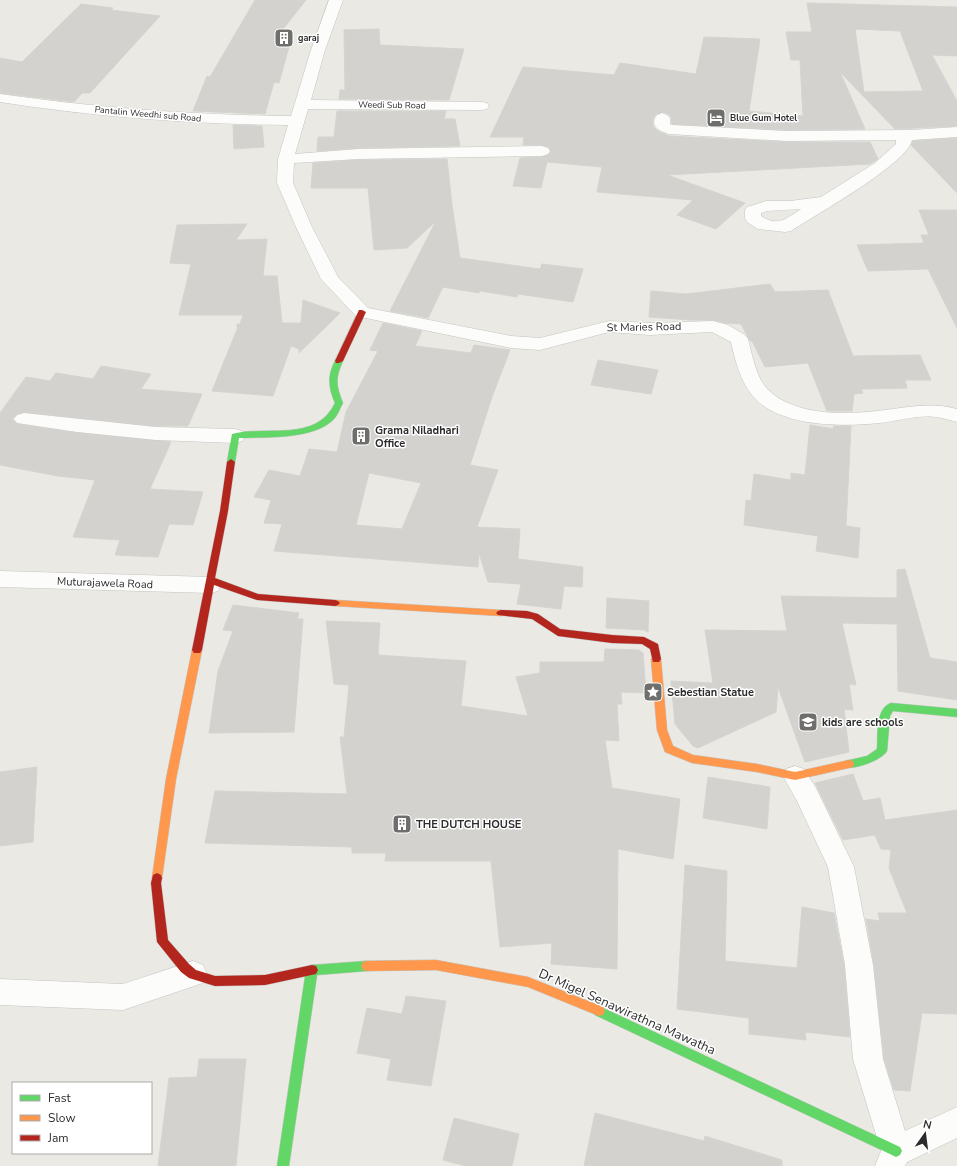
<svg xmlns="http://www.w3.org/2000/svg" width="957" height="1166" viewBox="0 0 957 1166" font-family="'Nunito Sans',sans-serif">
<rect width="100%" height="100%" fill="#eae9e3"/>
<g fill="#d3d2ce" stroke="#d5d4cf" fill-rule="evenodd">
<path d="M255,0h51l-26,33 13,-1 -14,51 -5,-1 -9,32 -72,-3 14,-35 3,1z"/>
<path d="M807,3l150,4v49l-25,-1 25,46v25l-62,3 -55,-57 25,57 -78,1 -115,-6 -1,-7 -3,-3 -5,-2 -7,2 -3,5v7l5,5 11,5 118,6h83l8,17 -8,5 -203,11 78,28 -29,26 -39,-14 16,-15 -96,-8 5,-25 -55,-5 -6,26 -28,-2 7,-28 22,-1 6,-2 3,-3 -2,-5 -7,-2h-19l1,-8h-34l33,-70 91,8 6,-12 76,11 8,-37 56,2 -11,72 54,5 -3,-56h-9l-5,-28h26zM855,29l45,2 23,60 -59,1z"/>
<path d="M81,4l32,4 -2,2 49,6 -70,77h-8l-8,9 -74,-9v-35l22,4z"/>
<path d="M379,29l1,16 84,4 -15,51 -110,-1 1,-9h5l-1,-60z"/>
<path d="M337,111h109l-2,8h11l5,27 -102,2 -41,3 1,-14h16z"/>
<path d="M233,125l29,1 2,21 -30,2z"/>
<path d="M957,138v55l-46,-48 2,-4z"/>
<path d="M447,159l5,46 8,53 80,11 2,-5 41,5 -10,33 -55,-8 -1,3 -37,-6 -1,2 -36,-6 -15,31 -38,-7 46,-90 -29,27 -33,2 -6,-62h-57l2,-25 45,-3z"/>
<path d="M919,210h38v118l-29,-59 -60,2 -11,-26 67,-2 -3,-8h8z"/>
<path d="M247,224l-11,16 31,-1 -4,37h14l5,47h19l2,-23 37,13 -41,40v-4l-8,-3 -18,50 -61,-5 26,-64h-1v-3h3l3,-9h-64l12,-51 -21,-1 7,-38z"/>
<path d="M770,284l5,8 53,-2 25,66 67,-1 11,25h-26l2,8 -46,1 2,4 -9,1 -2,17h-25l-19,-48 -43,4 -13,-26h-2l-9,-17 -16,-1 -12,-3h-22l-42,-3 2,-26 35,3z"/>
<path d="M383,323l39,8 -7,15 56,7 3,-8 36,5 -18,47 -22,68 28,5 -21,57 43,2 -2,30 65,8 -1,20 -18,-1 -3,23 -44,-5 4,-20 -33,-2 -9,-29 -1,14 -204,-16 8,-27 -18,-1 7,-23 -17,-3 15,-27 31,6 9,-27 28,3 9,-40 32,-61 -8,-1zM369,473l52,10 -19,46 -46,-4z"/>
<path d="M598,360l60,10 -7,24 -60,-9z"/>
<path d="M101,366l50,8 -10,15 61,5 -14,32h-32l-132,-14 -7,2 -5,5 5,5 60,9 94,9 -21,47 53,3 -10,33 -24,-1 -11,33 -43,-2 5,-15 -47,-3 22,-57 -37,-4 -58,-11v-52l26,-36 24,4 6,-8 37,6z"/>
<path d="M810,425l24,4 -1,-3h18l-5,100 14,2 -2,30 -42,-7 2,-15 -74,-11 2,-25 5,1 3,-27 37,6v-7l14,2z"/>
<path d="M905,569l25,89 27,4v38l-59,-9 -1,-67 -55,-1 14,62 -7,-1 4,26 -9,-1 5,43 -44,10 -27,-75 -2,25 -78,36 -5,-2 -18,-22 -4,-43 42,2 -8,-53 82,1 -6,-35 116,2v-28z"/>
<path d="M607,598l42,3 -1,31 -4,-2 -38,-2z"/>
<path d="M233,605l66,8 -2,6h6l-9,113 -85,1 9,-62 15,-40 -10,-1z"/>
<path d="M326,621l54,2 -2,32 88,6 -5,45 67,10 -12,-39 24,-4v-11h64l1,-13 34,1 4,3 3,40 -25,-1 1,12h-5l2,37 -14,-1 7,48 68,11 -7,60 -55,-10 -1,120 -66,-5 1,-21 -52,4 -9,-86h-106l1,-8h-34v-6l-147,-4 10,-52 132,3 -7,-57h4l5,-52 -15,-1z"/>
<path d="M37,767l-4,75 -33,4v-74z"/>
<path d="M853,774l10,27 17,-3 5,22 72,-10v204l-35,-1 -12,78 -16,-1 -10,-31 -10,-94 -8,-46 14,2 -2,-8h29l-18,-45 2,-18 -10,-1 -6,-14 -32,5 -28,-57z"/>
<path d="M708,777l62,10 -3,42 -64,-11z"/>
<path d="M685,865l42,6 -2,90 72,7 5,-61 32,6 10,52 6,72 -45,-5 1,8 -57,-6v-16l-72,-9z"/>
<path d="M406,996l40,5 -15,85 -44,-6 4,-21 -34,-6 10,-45 35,6z"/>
<path d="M199,1059h47l-10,107h-78l11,-88 28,-1z"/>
<path d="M595,1113l109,28 1,-5 77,24v6h-198z"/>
<path d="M454,1118l65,16 -7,32h-46l-23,-6z"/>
</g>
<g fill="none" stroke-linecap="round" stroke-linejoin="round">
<g stroke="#c4c4c3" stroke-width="1">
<g id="street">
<path d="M329,0h14l-18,50 -14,50 171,2 5,1 2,3 -2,3 -5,1 -174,-1 -13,45 63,-5 184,-3 6,2 2,3 -2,3 -6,2 -184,3 -64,4 -1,20 19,44 26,50 30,31 143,28 29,2 69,-17 41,2 63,-2 15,4 17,10 3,4c4,15 7,33 16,46 6,8 15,14 24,18 29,13 66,11 97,7 25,-3 47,-8 72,-1v13c-5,-1 -10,-3 -15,-4 -20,-5 -43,3 -63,5 -37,4 -102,4 -127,-28 -12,-15 -17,-35 -21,-53l-19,-10 -62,3 -41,-3 -69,18 -29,-2 -155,-32 -35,-37 -25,-52 -19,-44 1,-24 10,-34c-96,-1 -192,-8 -288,-23v-8c97,14 193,21 291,22l20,-66z"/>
<path d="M662,113l5,2 3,3v6l2,1 115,6 124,-1 46,-3v10l-45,3c-5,24 -97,75 -121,91l-6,1 -27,-3 -11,-7 -2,-4v-8l2,-3 19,-6h24l31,-4 54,-34 21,-19v-4l-109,1 -118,-7c-10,-3 -20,-8 -12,-19zM801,209c-15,10 -23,18 -40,7v-3l6,-2z"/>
<path d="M24,413l132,14 79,2 7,2 3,5 -3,5 -7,2 -27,-1 -52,-2 -79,-8 -60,-9 -3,-4 3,-4z"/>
<path d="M0,571l210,6 8,2 3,6 -3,6 -8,2 -210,-6z"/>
<path d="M795,766l9,3 12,19 38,79 19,98 10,94 22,72 52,-24v31l-50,24 -2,4h-30l6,-15 -28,-92 -8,-94 -17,-98 -31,-66 -14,-25 3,-7z"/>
<path d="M193,961l10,4 4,9 -4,9 -80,27 -123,-5v-26l123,5z"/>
</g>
</g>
<g stroke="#c4c4c3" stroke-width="1">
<g id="fast">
<path d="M336,359h3l4,2c-8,18 -7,24 0,42 -3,5 -5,12 -9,16 -20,21 -69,18 -95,19l-4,24 -4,3 -3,-1 -1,-2 5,-28c35,-9 84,9 103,-31 -7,-16 -8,-28 1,-44z"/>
<path d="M891,703l66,6v8l-64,-6 -3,5 -3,35c-5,9 -32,19 -42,16l-1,-3 1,-3 22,-5 10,-7c1,-13 -2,-41 14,-46z"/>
<path d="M367,961l4,1 2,4 -2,4 -4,1 -50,4 -28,191h-12l29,-196 2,-4 4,-1z"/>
<path d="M599,1006l301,141 2,4 -2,4 -4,2 -4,-2 -297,-140 -2,-4 2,-4z"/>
</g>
</g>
<g stroke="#c4c4c3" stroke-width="1">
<g id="slow">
<path d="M335,600l166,10 3,1 2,2 -2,2 -3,1 -166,-10 -3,-1 -2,-2 2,-2z"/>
<path d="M197,646l3,1 2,3 -26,129 -14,99 -1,3 -4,2 -4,-2 -1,-3 14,-99 26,-129 2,-3z"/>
<path d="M656,655l3,1 2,3 6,71 6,16 20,9 64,9 38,8 54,-12 4,1 1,3 -1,3 -58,13 -38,-8 -65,-9 -27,-11 -8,-22 -6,-71 2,-3z"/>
<path d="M436,960l92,17 75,30 2,4 -2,4 -4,1 -71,-29 -92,-17 -69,1 -4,-1 -2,-4 2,-4 4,-1z"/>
</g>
</g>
<g stroke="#c4c4c3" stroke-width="1">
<g id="jam">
<path d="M359,310h3l4,2 -23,49 -4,2h-3l-1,-2z"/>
<path d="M231,459l4,3 -7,49 -13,67 43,16 77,6 3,1 2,2 -2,2 -3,1 -78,-6 -43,-15 -12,65 -2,3h-6l-2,-3 28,-139 7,-49z"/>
<path d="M501,610l26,1 11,3 22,15 52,6 32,2 14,7 3,15 -2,3h-6l-3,-13 -8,-5 -30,-1 -54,-7 -26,-17 -34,-4 -2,-2 2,-2z"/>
<path d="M157,873l4,2 1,3 -1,5 7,57 21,24 7,6 19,6 50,-1 47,-10 4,1 2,4 -2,4 -51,11 -50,1 -26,-8 -8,-6 -24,-30 -6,-59 2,-8z"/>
</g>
</g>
<use href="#street" fill="#fcfcfb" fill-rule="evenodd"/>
<use href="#fast" fill="#63d668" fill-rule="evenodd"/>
<use href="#slow" fill="#ff974d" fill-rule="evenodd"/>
<use href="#jam" fill="#b3261e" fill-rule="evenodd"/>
</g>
<defs>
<g id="building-square" transform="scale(1)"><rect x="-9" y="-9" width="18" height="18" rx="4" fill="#6e6e6c" stroke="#fff"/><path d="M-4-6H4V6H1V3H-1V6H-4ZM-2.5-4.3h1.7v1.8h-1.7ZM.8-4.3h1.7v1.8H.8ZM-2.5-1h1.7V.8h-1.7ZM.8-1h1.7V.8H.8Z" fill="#fff"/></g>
<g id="hotel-square" transform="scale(1)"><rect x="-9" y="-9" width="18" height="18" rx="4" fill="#6e6e6c" stroke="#fff"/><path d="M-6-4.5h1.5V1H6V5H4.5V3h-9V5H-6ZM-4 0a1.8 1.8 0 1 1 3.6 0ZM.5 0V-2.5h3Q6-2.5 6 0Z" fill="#fff"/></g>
<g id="sight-square" transform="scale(1)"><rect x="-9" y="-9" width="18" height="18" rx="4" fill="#6e6e6c" stroke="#fff"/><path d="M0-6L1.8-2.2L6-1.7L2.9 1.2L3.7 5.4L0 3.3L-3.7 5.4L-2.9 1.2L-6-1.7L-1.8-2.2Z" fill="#fff"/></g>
<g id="school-square" transform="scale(1)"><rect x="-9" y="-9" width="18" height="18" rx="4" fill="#6e6e6c" stroke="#fff"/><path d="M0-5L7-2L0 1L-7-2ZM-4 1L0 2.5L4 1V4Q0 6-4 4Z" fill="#fff"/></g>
</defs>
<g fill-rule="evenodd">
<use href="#building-square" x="284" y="38"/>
<use href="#hotel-square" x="716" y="118"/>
<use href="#building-square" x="361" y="436"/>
<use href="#sight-square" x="653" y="692"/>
<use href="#school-square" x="808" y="722"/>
<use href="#building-square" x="402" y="824"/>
</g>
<g text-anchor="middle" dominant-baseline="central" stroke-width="3" stroke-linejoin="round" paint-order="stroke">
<g font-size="9" font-weight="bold" fill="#2c2c2c" stroke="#fff" text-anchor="start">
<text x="298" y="38">garaj</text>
<text x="730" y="118">Blue Gum Hotel</text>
</g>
<g font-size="9" fill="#2c2c2c" stroke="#fff">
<text transform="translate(392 105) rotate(1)">Weedi Sub Road</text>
<text transform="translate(148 114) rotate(5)">Pantalin Weedhi sub Road</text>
</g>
<g font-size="11" fill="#2c2c2c" stroke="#fff">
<text transform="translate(644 327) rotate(-1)">St Maries Road</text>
<text transform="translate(105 583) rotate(2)">Muturajawela Road</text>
</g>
<g font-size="11" font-weight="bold" fill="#2c2c2c" stroke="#fff" text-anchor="start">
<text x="375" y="430">Grama Niladhari<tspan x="375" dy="13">Office</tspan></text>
<text x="667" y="692">Sebestian Statue</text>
<text x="822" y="722">kids are schools</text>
<text x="416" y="824">THE DUTCH HOUSE</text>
</g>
<g font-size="13" fill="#2c2c2c" stroke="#fff">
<text transform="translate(627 1012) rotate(24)">Dr Migel Senawirathna Mawatha</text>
</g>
</g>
<rect x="12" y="1082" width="140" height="72" fill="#ffffff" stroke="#ababab"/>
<rect x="20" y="1095" width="20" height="6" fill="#63d668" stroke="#ababab"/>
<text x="48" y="1102" font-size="12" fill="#2c2c2c">Fast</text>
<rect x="20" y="1115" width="20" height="6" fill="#ff974d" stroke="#ababab"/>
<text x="48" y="1122" font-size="12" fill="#2c2c2c">Slow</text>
<rect x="20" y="1135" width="20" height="6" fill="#b3261e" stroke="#ababab"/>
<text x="48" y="1142" font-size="12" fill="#2c2c2c">Jam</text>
<g transform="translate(925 1134) rotate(14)" stroke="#ffffff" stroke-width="3" paint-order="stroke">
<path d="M0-3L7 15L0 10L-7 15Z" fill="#2c2c2c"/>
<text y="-6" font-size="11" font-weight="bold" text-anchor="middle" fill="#2c2c2c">N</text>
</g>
</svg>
